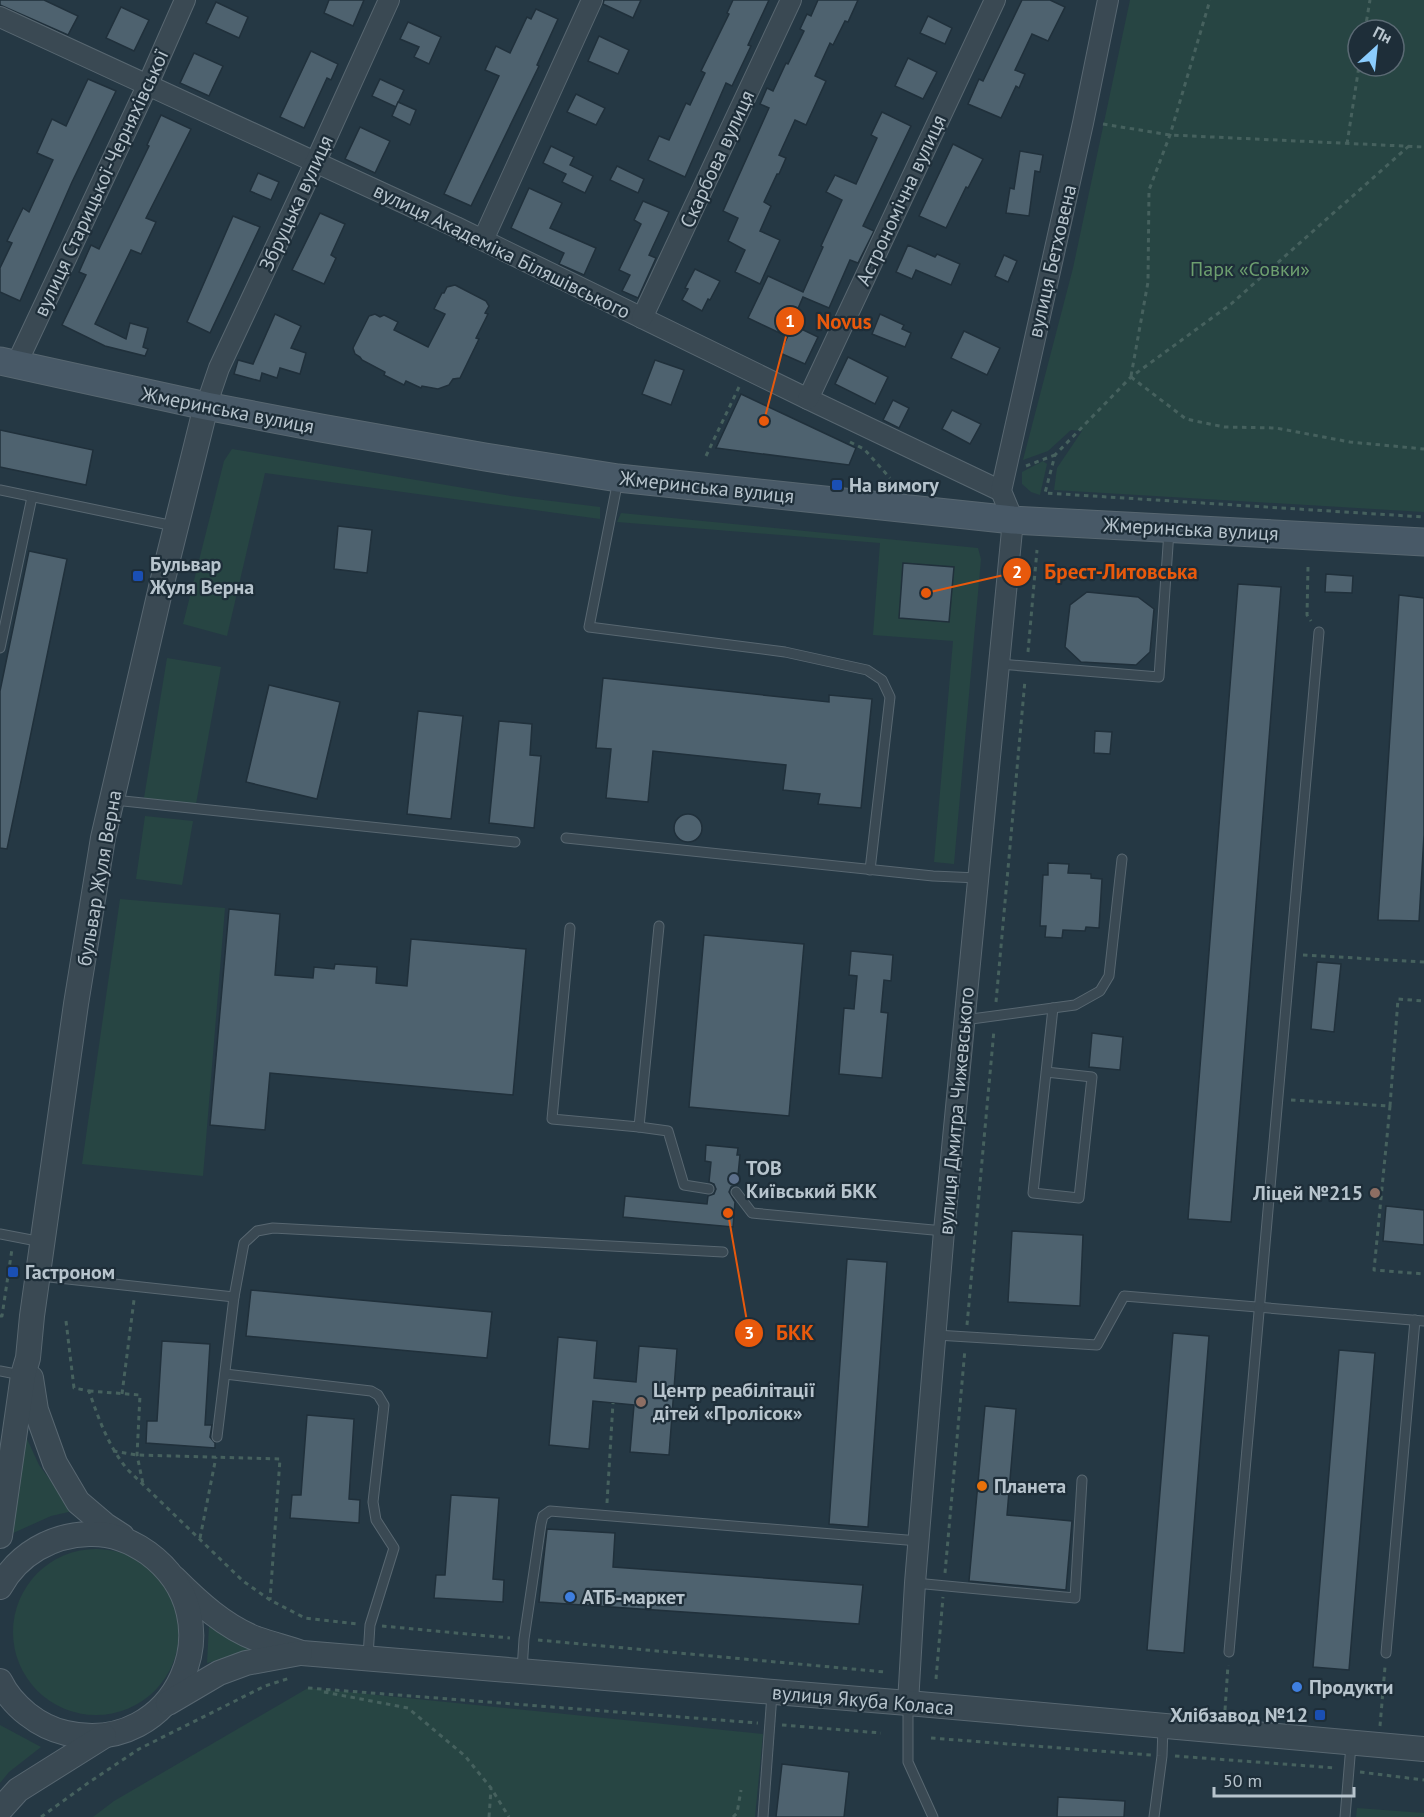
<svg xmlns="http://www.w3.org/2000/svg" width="1424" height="1817" viewBox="0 0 1424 1817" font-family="'PT Sans',sans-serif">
<rect width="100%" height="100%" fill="#253844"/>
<g fill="#274543" fill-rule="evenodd">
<path d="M1130,0h294v512l-370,-22 3,-22 25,-37 -11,-1 -23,21 -25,9 50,-192zM1358,30h36v36h-36z"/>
<path d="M232,449l279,47 89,11v12l-335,-46 -38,163 -44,-12 41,-163z"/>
<path d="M1043,461l4,3 -7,31 -9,-3 -9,-8v-12z"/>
<path d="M621,513l357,35 3,11 -27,305 -20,-2 19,-221 -80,-6 7,-92 -263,-21z"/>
<path d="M167,658l54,9 -25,137 -52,-6z"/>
<path d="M145,816l48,5 -11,64 -46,-6z"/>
<path d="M120,899l105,9 -22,268 -121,-12z"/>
<path d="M21,1426l18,39 34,46 -22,5 -40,18z"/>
<circle cx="96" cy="1632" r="83"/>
<path d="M209,1626l48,24 -50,13z"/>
<path d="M308,1688l455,46 -8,83h-662l21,-16z"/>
<path d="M0,1725l41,22 -32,25 -9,11z"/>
<path d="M1357,1808l67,5v4h-68z"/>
</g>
<g fill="#4e626f" stroke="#20303b" stroke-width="1.5">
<path d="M0,0h44l34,16 -10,19 -68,-30z"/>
<path d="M329,0h35l-11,26 -29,-13z"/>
<path d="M604,0h37l-8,18 -30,-14z"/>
<path d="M733,0h36l-21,45 3,1 -19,40 -6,-3 -41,94 -37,-17 11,-24 10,4 17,-37 4,2 15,-32 -4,-2 28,-57 -2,-1z"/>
<path d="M818,0h40l-10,22 -3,-1 -12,24 -3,-2 -15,33 11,5 -20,44 -11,-5 -16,35 7,3 -7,16h-2l-13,28 7,4 -11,25 20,9 -20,44 -25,-12 10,-22 -17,-9 10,-23 -15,-7 46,-103 -9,-4 7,-16 6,3 13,-28 2,1 16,-33 -4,-2 7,-15 4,2z"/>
<path d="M1022,0h28l15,7 -17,34 -16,-7 -17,36 10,4 -6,14 -3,-2 -15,32 -33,-14 11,-25 4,2z"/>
<path d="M216,2l32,15 -9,21 -33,-15z"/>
<path d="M121,7l28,13 -15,31 -28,-13z"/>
<path d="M536,9l22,10 -21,46 2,1 -68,140 -27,-12 55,-118 -14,-6 11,-24 14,7 17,-36 4,2z"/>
<path d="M928,16l24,12 -7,16 -25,-11z"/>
<path d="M408,22l33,15 -12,27 -15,-7 5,-10 -19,-8z"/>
<path d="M599,36l30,14 -11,24 -30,-13z"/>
<path d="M311,51l27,13 -7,16 -4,-2 -23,50 -24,-11z"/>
<path d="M194,53l29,13 -14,30 -29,-13z"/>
<path d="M908,58l29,14 -14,27 -28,-13z"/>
<path d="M88,79l28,12 -44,91 -52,119 -20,-9v-24l12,-25 -5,-2 16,-33 6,4 24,-52 -16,-7 15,-34 14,7z"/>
<path d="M380,79l24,11 -8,17 -24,-11z"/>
<path d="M576,94l29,14 -9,17 -29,-13z"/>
<path d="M398,102l18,8 -6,15 -18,-9z"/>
<path d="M882,112l29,14 -48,100 11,5 -16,32 -8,-3 -21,48 -26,-11 -17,39 -38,-18 20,-42 35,16 20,-45 -2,-1 21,-46 -16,-8 9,-17 21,9 21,-46 -6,-3z"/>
<path d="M161,115l30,14 -45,89 10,4 -15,32 -10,-4 -36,74 31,15 4,-16 18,5 -5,19 5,2 -3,7 -40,-10 -43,-21 24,-50 -7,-3 12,-27 8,4 50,-103 -2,-1z"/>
<path d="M360,127l30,14 -15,32 -30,-14z"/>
<path d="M953,144l30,15 -15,29 -2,-1 -20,41 -27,-12z"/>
<path d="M551,146l23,11 -4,8 23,11 -8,17 -23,-11 4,-8 -23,-11z"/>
<path d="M1020,151l23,4 -3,17 -5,-1 -6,45 -23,-3 4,-25 4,1z"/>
<path d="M617,166l27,13 -6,14 -28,-13z"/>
<path d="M258,173l21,9 -8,18 -21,-9z"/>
<path d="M529,188l33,15 -12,25 46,20 -12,27 -25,-11 5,-11 -53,-25z"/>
<path d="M643,201l26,11 -20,43 7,3 -18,40 -16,-7 8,-16 -11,-5 22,-46 -7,-4z"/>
<path d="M320,213l25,11 -14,31 5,3 -12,26 -32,-14z"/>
<path d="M233,216l27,11 -50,106 -23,-11z"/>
<path d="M908,245l27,12 2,-3 23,10 -9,21 -35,-15 -4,9 -16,-7z"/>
<path d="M1004,255l13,6 -9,21 -13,-6z"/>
<path d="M695,269l25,12 -10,19 -2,-1 -6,12 -20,-11 6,-11 -3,-1z"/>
<path d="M455,285l31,16 3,5 -4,7 3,1 -12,24 3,1 -19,39 -7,1 -4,6 -11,4 -16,-3 -1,2 -15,-7 -2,4 -20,-10 1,-3 -23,-12 -2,-3 -5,-3 -2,-6 16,-32 6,-2 5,3 4,-2 14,7 -4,8 34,17 17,-33 -11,-5 8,-16h2l3,-6z"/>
<path d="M275,314l26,12 -10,22 15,5 -6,21 -20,-6 -3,10 -15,-5 -2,8 -26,-7 4,-14 15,4z"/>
<path d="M880,314l24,11 -2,4 9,4 -6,14 -33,-13z"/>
<path d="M793,325l25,12 -13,27 -25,-11z"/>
<path d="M964,331l36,17 -13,27 -36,-17z"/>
<path d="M848,357l40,20 -13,27 -40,-20z"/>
<path d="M655,360l29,10 -13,35 -29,-11z"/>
<path d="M741,394l115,54 -7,17 -133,-17z"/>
<path d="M893,400l16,8 -10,20 -16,-8z"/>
<path d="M952,410l29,14 -11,20 -28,-15z"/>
<path d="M0,430l93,20 -7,35 -86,-18z"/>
<path d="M338,526l34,4 -5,43 -33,-4z"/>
<path d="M29,551l38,8 -60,290 -7,-1v-157z"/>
<path d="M903,563l51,4 -5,55 -50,-4z"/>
<path d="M1326,574l27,2 -1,17 -27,-1z"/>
<path d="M1238,584l43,3 -50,635 -43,-3z"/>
<path d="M1087,592l51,5 16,12 -4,43 -14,13 -55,-3 -16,-15 5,-42z"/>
<path d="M1399,595l25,3v237l-5,86 -41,-1z"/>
<path d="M603,678l226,24v-7l43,4 -11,109 -43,-4 2,-10 -37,-4 3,-25 -133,-14 -5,51 -42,-4 5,-49 -15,-1z"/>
<path d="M269,685l71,17 -23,97 -71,-17z"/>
<path d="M418,711l45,5 -12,103 -44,-5z"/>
<path d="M499,721l33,3 -2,31 11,1 -7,72 -45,-5z"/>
<path d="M1095,731l17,1 -2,22 -16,-1z"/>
<circle cx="688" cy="828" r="14"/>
<path d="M1048,863l21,1 -1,9 23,1v4l11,1 -3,49 -13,-1 -1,4 -22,-1 -1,8 -17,-1 1,-11h-6l3,-51h5z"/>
<path d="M229,909l51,5 -5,61 38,3 1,-11 20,2 1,-5 42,3 -1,16 31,3 4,-47 115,10 -13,146 -243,-22 -5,57 -55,-5z"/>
<path d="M704,935l100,9 -15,172 -100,-9z"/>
<path d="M851,951l42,4 -2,26 -7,-1 -3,32 7,1 -6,65 -43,-4 5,-66 10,1 3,-33 -8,-1z"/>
<path d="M1317,962l24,2 -7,68 -23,-3z"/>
<path d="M1092,1033l31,4 -3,33 -31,-3z"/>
<path d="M706,1145l32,3 -1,7h3l-3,30 -6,2 -2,5 6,10 -2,25 -110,-10 2,-21 82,8 1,-8 6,-2 2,-5 -2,-5 -5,-2 2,-20 -6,-1z"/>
<path d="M1386,1206l38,4v35l-41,-4z"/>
<path d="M1012,1231l71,4 -3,71 -72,-4z"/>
<path d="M847,1259l40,3 -19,265 -39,-3z"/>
<path d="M251,1290l241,22 -5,46 -241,-22z"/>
<path d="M1173,1333l36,3 -25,317 -37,-3z"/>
<path d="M558,1337l39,4 -3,37 42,4 3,-36 38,3 -8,106 -39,-3 4,-47 -41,-4 -4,48 -40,-4z"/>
<path d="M162,1341l48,3 -5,81h7l-2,12 5,6v5l-69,-5 1,-22h10z"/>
<path d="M1339,1350l36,3 -26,317 -36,-3z"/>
<path d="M985,1406l31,3 -9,106 65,6 -6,69 -97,-9z"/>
<path d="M307,1415l47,4 -5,80 11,1 -1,23 -69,-5 2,-23h9z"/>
<path d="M451,1495l48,3 -6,81 11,1 -1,22 -69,-4 2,-23h9z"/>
<path d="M547,1529l68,4 -2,34 250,18 -4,39 -320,-22z"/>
<path d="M782,1764l67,8 -5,45h-68z"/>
<path d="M1058,1797l67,4 -1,16h-67z"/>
</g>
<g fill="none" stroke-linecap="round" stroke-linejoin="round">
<g stroke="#586771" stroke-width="11">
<g id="service">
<path d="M618,480l-29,147 196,25 82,18 15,10 8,17 -20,173"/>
<path d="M0,490l174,36"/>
<path d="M0,648l32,-151"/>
<path d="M999,664l160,13 10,-146"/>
<path d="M114,800l401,42"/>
<path d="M566,838l367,38 45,2"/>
<path d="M570,928l-18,191 87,8 20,-201"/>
<path d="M964,1020l111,-15 25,-14 9,-15 13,-117"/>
<path d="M1046,1072l46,5 -13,121 -46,-5 20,-185"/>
<path d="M639,1127l29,4 16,54 25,4"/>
<path d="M736,1192l16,21 192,18"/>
<path d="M0,1234l42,8"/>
<path d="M40,1276l194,21"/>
<path d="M936,1335l161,10 27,-49 300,25"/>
<path d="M0,1371l21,4"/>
<path d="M225,1374l146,17 7,4 6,10 -11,97 3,18 18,28 -24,77 -2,31"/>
<path d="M217,1437l17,-140 10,-54 13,-12 16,-3 450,24"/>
<path d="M915,1583l160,15 7,-118"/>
<path d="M1229,1652l90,-1020"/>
<path d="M1386,1653l29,-333"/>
<path d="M522,1670l2,-31 17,-115 2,-8 7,-5 369,30"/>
<path d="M908,1705v57l25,55"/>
<path d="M763,1817l9,-123"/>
<path d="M1154,1817l8,-61 1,-29"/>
<path d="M1345,1817l6,-72"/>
</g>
</g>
<g stroke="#586771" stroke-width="22">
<g id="minor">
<path d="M0,17l456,210 352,172 193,92"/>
<path d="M483,240l109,-240"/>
<path d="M642,318l149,-318"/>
<path d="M16,365l132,-281 37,-84"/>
<path d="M808,399l187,-399"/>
<path d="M206,406l13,-38 97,-207 73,-161"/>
<path d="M908,1703l7,-120 29,-352 69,-711 -12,-29 82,-368 25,-123"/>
</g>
</g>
<g stroke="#586771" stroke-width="26">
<g id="tertiary">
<path d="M31,1378l5,32 19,53 23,39 27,23 17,11"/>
<path d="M0,1536l23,-161 5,-17 4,-42 44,-312 27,-166 59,-255 44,-177"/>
<path d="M174,1578c24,24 51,49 83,61 15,5 30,9 45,14l606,50 516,46"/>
<path d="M0,1587c18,-33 52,-52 89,-53 21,-1 42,7 59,19 90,66 28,205 -82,180 -27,-6 -54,-27 -66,-52"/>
<path d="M168,1703l51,-30 27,-10 54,-10"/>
<path d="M0,1810l18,-20 86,-54"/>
</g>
</g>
<g stroke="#586771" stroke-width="29">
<path id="secondary" d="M0,361l206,45 115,22 164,29 133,21 395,42 411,22"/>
</g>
<g stroke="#46615e" stroke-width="3" stroke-dasharray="4.5 4.5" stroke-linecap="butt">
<path d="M1365,30l5,-30"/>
<path d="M1103,124l67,11 254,12"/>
<path d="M1347,144l12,-78"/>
<path d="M1409,146l-178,158 -100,73 -76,78 -10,38 379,24"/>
<path d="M1131,376l17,-94 1,-92 21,-55 40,-135"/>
<path d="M1131,377l55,42 38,8 52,1 74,14 74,7"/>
<path d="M850,442l14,7 26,29"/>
<path d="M706,456l33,-69"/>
<path d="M1026,466l29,-11"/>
<path d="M1308,567l-1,48 4,6"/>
<path d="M1028,652l9,-102"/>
<path d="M1303,955l121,7"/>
<path d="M996,1002l29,-322"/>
<path d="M1291,1100l99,6 8,-107 26,2"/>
<path d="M1390,1106l-16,164 50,4"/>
<path d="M0,1316h2l10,-67"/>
<path d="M66,1321l8,67 15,3c10,29 19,54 38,78l116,112 27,19 35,18 53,6"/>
<path d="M967,1325l27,-295"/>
<path d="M89,1391l51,4 -3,60 6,29"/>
<path d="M122,1394l12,-94"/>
<path d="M113,1451l24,4 143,4 -10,141"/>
<path d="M607,1503l6,-100"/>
<path d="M200,1538l16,-81"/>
<path d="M945,1573l20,-224"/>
<path d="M382,1626l128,12"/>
<path d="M538,1640l347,32"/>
<path d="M936,1679l7,-82"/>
<path d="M308,1688l450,35"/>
<path d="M324,1692l84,16 57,48 26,32 18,29"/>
<path d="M1225,1710l3,-45"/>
<path d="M782,1725l99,8"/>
<path d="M1380,1726l5,-59"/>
<path d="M931,1738l220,17"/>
<path d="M1175,1756l161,12"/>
<path d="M1360,1772l64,8"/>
<path d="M41,1817l47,-34 51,-34 126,-63 25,-8"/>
<path d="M489,1817l2,-28"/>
<path d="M733,1817l4,-4 4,-23"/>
</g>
<use href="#service" stroke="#3a4953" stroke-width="9"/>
<use href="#minor" stroke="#3a4953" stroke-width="20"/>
<use href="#tertiary" stroke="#3a4953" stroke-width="24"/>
<use href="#secondary" stroke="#485967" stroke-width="27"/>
</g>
<g fill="#1a4fb4" stroke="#1e2e39" stroke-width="2">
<rect x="831" y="479" width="12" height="12" rx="3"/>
<rect x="132" y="570" width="12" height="12" rx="3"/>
<rect x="7" y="1266" width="12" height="12" rx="3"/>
<rect x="1314" y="1709" width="12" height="12" rx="3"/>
</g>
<circle fill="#5c6f8a" stroke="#1e2e39" stroke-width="2" cx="734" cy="1179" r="6"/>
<g fill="#8d6e63" stroke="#1e2e39" stroke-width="2">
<circle cx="1375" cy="1193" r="6"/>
<circle cx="641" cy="1402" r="6"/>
</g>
<circle fill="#e8710a" stroke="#1e2e39" stroke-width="2" cx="982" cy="1486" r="6"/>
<g fill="#3f7fe0" stroke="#1e2e39" stroke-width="2">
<circle cx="570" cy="1597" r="6"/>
<circle cx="1297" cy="1687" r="6"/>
</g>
<g text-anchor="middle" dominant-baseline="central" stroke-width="4.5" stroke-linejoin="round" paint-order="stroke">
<g font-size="20" fill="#b7c4cd" stroke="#1e2e39">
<text transform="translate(717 159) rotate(-65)">Скарбова вулиця</text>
<text transform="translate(101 183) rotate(-65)">вулиця Старицької-Черняхівської</text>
<text transform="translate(901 200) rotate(-65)">Астрономічна вулиця</text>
<text transform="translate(296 203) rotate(-65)">Збруцька вулиця</text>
<text transform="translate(502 251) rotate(26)">вулиця Академіка Біляшівського</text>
<text transform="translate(1052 261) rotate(-77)">вулиця Бетховена</text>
<text transform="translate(228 410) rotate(11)">Жмеринська вулиця</text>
<text transform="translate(707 487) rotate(6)">Жмеринська вулиця</text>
<text transform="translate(1191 529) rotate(3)">Жмеринська вулиця</text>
<text transform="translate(99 878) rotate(-80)">бульвар Жуля Верна</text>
<text transform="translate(956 1111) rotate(-85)">вулиця Дмитра Чижевського</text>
<text transform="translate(863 1700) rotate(5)">вулиця Якуба Коласа</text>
</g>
<g font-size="20" fill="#6d9f6f" stroke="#1e2e39">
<text x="1250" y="269">Парк «Совки»</text>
</g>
<g font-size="20" font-weight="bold" fill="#b7c4cd" stroke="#1e2e39" text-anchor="start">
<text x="849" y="485">На вимогу</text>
<text x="150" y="564">Бульвар<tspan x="150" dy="23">Жуля Верна</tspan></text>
<text x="746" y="1168">ТОВ<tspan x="746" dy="23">Київський БКК</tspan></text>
<text x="1363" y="1193" text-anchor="end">Ліцей №215</text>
<text x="25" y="1272">Гастроном</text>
<text x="653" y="1390">Центр реабілітації<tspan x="653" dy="23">дітей «Пролісок»</tspan></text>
<text x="994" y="1486">Планета</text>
<text x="582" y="1597">АТБ-маркет</text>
<text x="1309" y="1687">Продукти</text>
<text x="1308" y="1715" text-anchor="end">Хлібзавод №12</text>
</g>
</g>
<path fill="none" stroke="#e8590c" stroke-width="2" d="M764 421L790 321M926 593L1017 572M728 1213L749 1333"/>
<g fill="#e8590c" stroke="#1e2e39" stroke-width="2">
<circle cx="764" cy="421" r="6"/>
<circle cx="926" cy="593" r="6"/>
<circle cx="728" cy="1213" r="6"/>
<circle cx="790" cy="321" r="15"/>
<circle cx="1017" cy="572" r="15"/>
<circle cx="749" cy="1333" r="15"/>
</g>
<g font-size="18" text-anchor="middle" font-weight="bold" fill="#fff">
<text x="790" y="327">1</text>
<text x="1017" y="578">2</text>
<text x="749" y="1339">3</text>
</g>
<g font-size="21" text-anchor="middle" font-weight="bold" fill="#e8590c" stroke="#1e2e39" stroke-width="4.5" stroke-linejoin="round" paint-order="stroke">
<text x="844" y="329">Novus</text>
<text x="1121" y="579">Брест-Литовська</text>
<text x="795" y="1340">БКК</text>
</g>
<g transform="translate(1376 48) rotate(27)"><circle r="28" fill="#1e2e39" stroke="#5b6a74" stroke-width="1.5"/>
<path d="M0-4.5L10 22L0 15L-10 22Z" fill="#8bcdfe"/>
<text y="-9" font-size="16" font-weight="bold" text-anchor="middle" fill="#b7c4cd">Пн</text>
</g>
<path d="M1214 1787v9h140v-9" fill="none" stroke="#b7c4cd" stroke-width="3"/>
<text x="1223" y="1787" font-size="18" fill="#b7c4cd" stroke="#1e2e39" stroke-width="4.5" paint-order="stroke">50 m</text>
</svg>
